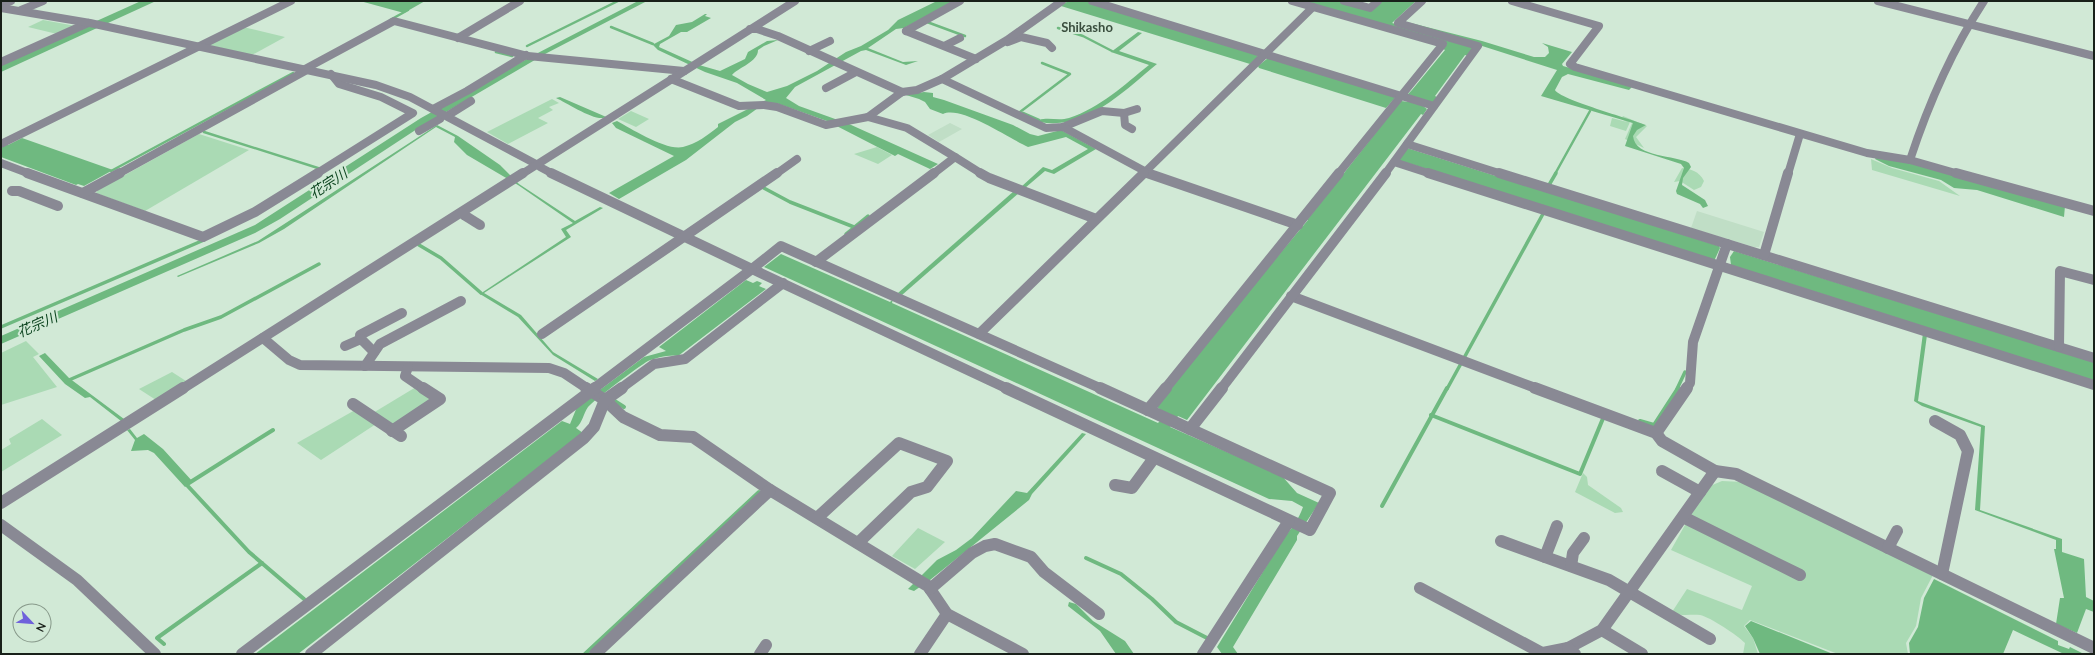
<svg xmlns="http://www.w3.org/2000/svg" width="2095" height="655" viewBox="0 0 2095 655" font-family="Lato,'Noto Sans JP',sans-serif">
<rect width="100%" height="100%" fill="#d1e9d6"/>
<g fill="#c0dec6">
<path d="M950,123l12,6 -23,13 -11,-7z"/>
<path d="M1697,211l67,21 -5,15h-5l-63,-19z"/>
</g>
<g fill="#aadab4">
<path d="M43,20l33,6 -19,8 -29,-7z"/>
<path d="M243,27l42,10 -33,18 -44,-10z"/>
<path d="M552,99l7,4 -10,4 4,3 -15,8 10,5 -40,21 -21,-12z"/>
<path d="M631,111l18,8 -13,8 -18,-8z"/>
<path d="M1623,116l24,10 -11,11 8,11 -19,-9 7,-16 -2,-1 -4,9 -16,-5 2,-8 15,4 -6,-3z"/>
<path d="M199,134l50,16 -104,61 -49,-18 2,-3z"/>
<path d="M877,147l15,8 -14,9 -24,-10z"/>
<path d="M1871,159l21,9 47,13 21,15 -88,-26z"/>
<path d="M1682,168c9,1 17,3 22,13l-3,6 -7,3 -14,-9 -6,1z"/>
<path d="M26,341l13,13 -6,3 24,30 -56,18v-52z"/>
<path d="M172,372l14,9 -30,19 -17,-11z"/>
<path d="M416,387l18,13 -42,27 -19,-14z"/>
<path d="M355,410l21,14 -55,36 -24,-17z"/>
<path d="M42,419l20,16 -61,37v-22l10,-6 -2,-5z"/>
<path d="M1583,473l4,4 1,8 33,23 2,4 -8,1 -40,-21z"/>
<path d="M1722,481l20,1 191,93 -12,23 -5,28 -10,17 2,11h-70l-88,-34 -6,6 9,12 5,16h-15l2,-11c-8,-8 -35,-26 -45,-28 -11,-1 -18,2 -28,-3l15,-23 55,21 10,-24 -81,-36 28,-50 11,-14z"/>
<path d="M918,528l27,14 -30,27 -23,-13z"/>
</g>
<g fill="#6fb980">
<path d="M141,1h15l-155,71v-8z"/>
<path d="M360,1l62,1 3,-1 -21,12z"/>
<path d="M638,1h9l-102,53 -128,75 -137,90 -25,14 -254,111v-8l254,-111 166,-107 113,-63z"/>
<path d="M937,1h18l-51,27 -8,1 -28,19 35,14 15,-1 -12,4 -40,-15 -5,1 -66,36 -9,11 13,8 50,18 89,40 -8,5 -32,-15 -3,2 -68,-35 -51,-18 -18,5 -11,8 -12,6 -49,38 -67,39 -10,-6 65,-37 -58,-28 -4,-5 5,-2c15,8 49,30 66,26 13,-3 25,-12 35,-20v-3l48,-24 -29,-17 -32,-11 -47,-22 -5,-5 1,-1 15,-8 7,-11 16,-3 13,-8h2l-2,2 6,2 -24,14h-6l-21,12 -1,3 40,18 21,6 25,-12 3,-7 19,-11 11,-1 -14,6 -6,4c0,12 -19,17 -26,25l16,9 19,8 20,-6 30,-15 29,-19 15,-6 27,-16 10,-10z"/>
<path d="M1068,1h18l170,53 2,3 -8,7 -189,-58z"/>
<path d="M1297,1h40l35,10 10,-10h34l-24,22 80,22 2,3 -6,8 -3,-1 -30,41 2,1 -4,6 -10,3 4,3 -4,6 -2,-1 -234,306 -9,-4 -8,11 112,49 15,17 22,10 -22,33v4l-64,107 5,7h-16l-5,-7 67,-110c9,-9 15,-19 19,-30l-11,-6 -23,-2 -505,-232 17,-13 109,48 3,-3 -1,4 266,120 8,-9 -9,-7 2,-4 82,-103 67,-80h-1l89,-113 5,-6 8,1 -2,-7 5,-5 33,-40 -2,-1 4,-5z"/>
<path d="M1407,22l75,19 52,16h11l4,-4 -1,-6 -6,-4 30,9 -10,12 1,2 70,20 -4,4 -61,-16 -6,3 -7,13c4,9 76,29 91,35l-9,5 -4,6c2,22 43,19 56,27l2,4 -8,11 -1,7 23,15 3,6 -5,2 -3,-4 -23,-10 -1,-3 8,-23 -3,-4 -56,-18 8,-23 -92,-27 16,-26z"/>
<path d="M1138,32l4,1 -23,18 38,13c-32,26 -71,67 -117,58l-1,-2c9,-3 20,1 30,-2 31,-10 55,-33 80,-53l-38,-13z"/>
<path d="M1268,58l126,39v2l-8,9 -127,-40 -1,-2z"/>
<path d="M924,92l9,1v4l11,3 69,25 17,9 8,2 23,-6 35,19 -42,25 -9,-3 -20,17 -4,-1 22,-20 9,3 36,-21 -22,-12 -38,10c-18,-8 -67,-42 -85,-33l-13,-5 -5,-7 -6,-3 -13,-4z"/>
<path d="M560,97l44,19 2,1c-9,6 -39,-14 -50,-19z"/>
<path d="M437,125l21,11 42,29 19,19 56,37 25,-14 3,1 -37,22 5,7 -87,56 37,22 32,37 45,27 -3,2 -42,-26 -35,-38 -38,-23 86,-57 -5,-8 12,-6 -55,-38 -51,-30 -13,-13 1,-5 -19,-10 -152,102 -25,14 -81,34 -1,-1 81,-35z"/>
<path d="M22,138l91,32 -29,16 -6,-2 -2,1 -75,-28v-9l3,-2 -3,-4 7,3z"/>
<path d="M1407,148l312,98 1,2 -5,11h-3l-314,-99z"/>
<path d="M1876,157l44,8 145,41 -1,11 -87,-27 -23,-2 -13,-8 -52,-14 -14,-7z"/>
<path d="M1014,191l5,2 -117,102 -4,-2z"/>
<path d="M1734,251l360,111v19l-363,-116 -1,-8z"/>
<path d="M746,280l7,3 4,-2 5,2 -3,3 7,3 -88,67c-7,-2 -23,2 -30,5 -9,5 -54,39 -60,46 -5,7 -5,15 -12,21l7,5 -285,221h-43l307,-233 8,3 7,-17 67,-50 22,-6 -7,-4z"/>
<path d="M1923,333l4,2 -9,66 67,25 -5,84 82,29v13l22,7 2,38 8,4v11l-8,-3 -9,24 -21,-9 4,-26h4l-10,-49h2v-9l-81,-30 6,-83 -59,-21 -8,-5z"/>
<path d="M45,353l24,25 55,41 -3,2 -31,-24 -5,1 -20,-14 -26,-28z"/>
<path d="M130,429l7,9 7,-4 19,15 30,33 -8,5 -31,-34 -6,-3 -17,1 4,-11 -8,-10z"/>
<path d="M1082,433l4,1 -54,60 -3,6 -99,80 -16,11 -6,-2 29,-29 19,-10 16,-12 44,-47 11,2z"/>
<path d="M1934,579l124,62v4l11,4 1,-2 14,7h-20l-51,-24 -10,24h-93l-1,-11 9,-16 6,-29z"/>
<path d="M1069,602l7,2 17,17 32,20 9,13h-18l-16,-23 -32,-25z"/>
<path d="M1751,621l82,33h-73l-7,-16 -8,-12z"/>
</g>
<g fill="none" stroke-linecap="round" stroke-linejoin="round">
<g stroke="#6fb980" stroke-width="2.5">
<path d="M390,20l18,-10"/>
<path d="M927,22l38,14"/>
<path d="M611,27l42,17"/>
<path d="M1058,28l25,8 29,15"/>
<path d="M527,46l91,-45"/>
<path d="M496,52l16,4"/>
<path d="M1020,112l50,-38 -28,-11"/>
<path d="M1023,113l16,7"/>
<path d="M204,132l117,37"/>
<path d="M111,171l182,-98"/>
<path d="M1555,174l35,-63"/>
</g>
<g stroke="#6fb980" stroke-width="3.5">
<path d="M764,185l-2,2 28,15 64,25"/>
<path d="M1549,185l7,-12"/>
<path d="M846,234l22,-18"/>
<path d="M419,245l22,13 40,35"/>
<path d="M1,327l203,-87"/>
<path d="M69,380l115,-50 37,-13 98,-53"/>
<path d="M1447,389l97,-177"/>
<path d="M1677,389l8,-17"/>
</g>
<g stroke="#6fb980" stroke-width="4">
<path d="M613,400l11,7"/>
<path d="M1431,415l149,59 24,-58"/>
<path d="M1640,421l14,4 24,-37"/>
<path d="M185,483l64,69 55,47"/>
<path d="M189,483l84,-53"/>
<path d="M1382,506l65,-118"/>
<path d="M1086,558l35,16 31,25 24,23 31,16"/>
<path d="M164,644l-7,-6 105,-75"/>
<path d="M585,654l174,-162"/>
</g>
<g stroke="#898994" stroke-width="8">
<path d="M1092,1l342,105"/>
<path d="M1292,1l151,43 -105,130"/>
<path d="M1344,1l26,7 8,-7"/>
<path d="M1512,1l87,25 -29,38 5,3 292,86 43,7 49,14"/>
<path d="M1878,1l216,55"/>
<path d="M1,5l10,-4"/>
<path d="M21,10l22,-9"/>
<path d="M750,29h7l21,7 124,56"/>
<path d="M906,31l70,28"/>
<path d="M906,31l54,-30"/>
<path d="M458,38l62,-37"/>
<path d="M1008,42l13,-5 26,6 5,5"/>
<path d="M946,45l14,-7"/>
<path d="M809,51l21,-10"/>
<path d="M1,62l87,-39"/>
<path d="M305,69l89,-48 134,35 156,15"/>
<path d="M671,79l68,27 25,-1 13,2 49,18 42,-8 34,-25 15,-2 25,-11 104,49 17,-1 39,-16 22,2 13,-4"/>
<path d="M942,79l65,-39 55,-39"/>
<path d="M826,88l30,-16"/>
<path d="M433,109l34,-18 59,-36"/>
<path d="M1124,113l1,12 7,4"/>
<path d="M447,116l24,-15"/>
<path d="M868,117l39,11 48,29"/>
<path d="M1063,127l87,47"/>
<path d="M419,131l21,-12"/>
<path d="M1,144l290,-143"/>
<path d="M1407,144l95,30"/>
<path d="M1910,160c18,-55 42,-110 74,-159"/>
<path d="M1394,162l37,12"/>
<path d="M1,163l29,11"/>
<path d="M540,167l13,7"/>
<path d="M118,174l189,-104"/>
<path d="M316,174l97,-61 -32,-16 -42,-13 -8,-10"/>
<path d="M776,174l21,-15"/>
<path d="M933,174l22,-17 27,17"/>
<path d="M1143,174l170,-167"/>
<path d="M1385,174l93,-128 -80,-23 24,-22"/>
<path d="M1788,174l12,-40"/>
</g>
<g stroke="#898994" stroke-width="10">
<path d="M27,173l176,64 52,-25 63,-39"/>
<path d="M551,173l201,96"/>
<path d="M980,173l9,5 107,41"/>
<path d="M1147,173l151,52"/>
<path d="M1428,173l666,212"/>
<path d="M1499,173l595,185"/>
<path d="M1956,173l138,38"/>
<path d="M12,191h7l39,15"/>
<path d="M83,193l37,-20"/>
<path d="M464,215l16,10"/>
<path d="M1764,255l24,-82"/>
<path d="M816,262l118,-89"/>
<path d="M752,269l256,120"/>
<path d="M752,269l29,-23 321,143"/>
<path d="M1291,296l247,93"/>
<path d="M542,334l235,-161"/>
<path d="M979,334l165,-161"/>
<path d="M360,335l42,-22"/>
<path d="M263,338l26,22 11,5 249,3 15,5 24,16"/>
<path d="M345,346l16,-7 13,13"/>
<path d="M2059,347l1,-76 34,9"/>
<path d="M365,366l15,-22 81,-43"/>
<path d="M408,367l-3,9 19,13"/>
<path d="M593,389l159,-120"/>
<path d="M620,389l34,-25 31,-5 98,-76"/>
<path d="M1165,389l174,-216"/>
<path d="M1221,389l165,-216"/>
<path d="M1686,389l4,-6 3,-41 34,-98"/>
</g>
<g stroke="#898994" stroke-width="12">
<path d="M586,388l19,12 18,17 37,18 33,2 77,53 158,96 19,28 76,40"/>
<path d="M1006,388l304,142 20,-37 -230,-105"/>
<path d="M1535,388l121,45 6,8 53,30 21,3 358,174"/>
<path d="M353,404l48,32"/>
<path d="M1148,410l18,-22"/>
<path d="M1935,421l25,14 8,16 -26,123"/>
<path d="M1190,429l32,-41"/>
<path d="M392,431l48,-32 -17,-11"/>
<path d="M1656,433l31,-45"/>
<path d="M1662,471l38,21"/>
<path d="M1115,485l17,3 22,-30"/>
<path d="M1683,517l117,58"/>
<path d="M817,518l82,-75 48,18 -20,26 -16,5 -53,51"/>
<path d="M1,525l76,55 78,74"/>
<path d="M1501,541l108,39 101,59"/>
<path d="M1888,548l9,-17"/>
<path d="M1545,557l12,-31"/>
<path d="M1571,566l2,-13 11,-15"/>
<path d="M1420,588l122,65"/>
<path d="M930,589l42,-36 13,-7 10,-2 36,13 13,15 55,42"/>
<path d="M1602,630l40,24"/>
<path d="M242,654l353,-266"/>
<path d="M311,654l273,-216 10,-11 11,-27 17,-12"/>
<path d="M595,654l175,-164"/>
<path d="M760,654l6,-9"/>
<path d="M920,654l27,-40"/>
<path d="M1203,654l86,-133"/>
<path d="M1538,654l30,-6 34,-18 113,-159"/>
</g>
<g stroke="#898994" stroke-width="8">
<path d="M1,8l89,15 286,62 34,12 126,67"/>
<path d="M522,174l273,-173"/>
</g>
<path stroke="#898994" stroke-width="10" d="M182,389l341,-216"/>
<g stroke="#898994" stroke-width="12">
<path d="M1,503l182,-115"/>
<path d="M1568,648l7,6"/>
</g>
</g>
<g text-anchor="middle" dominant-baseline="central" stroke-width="4" stroke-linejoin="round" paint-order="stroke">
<g font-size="13" font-weight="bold" fill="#3a4e3e" stroke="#d1e9d6">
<text x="1087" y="27">Shikasho</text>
</g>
<g font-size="14" font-style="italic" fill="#0e4621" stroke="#d1e9d6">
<text transform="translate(328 183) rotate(-33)">花宗川</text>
<text transform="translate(37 324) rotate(-24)">花宗川</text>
</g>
</g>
<rect width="2095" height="655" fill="none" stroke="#182019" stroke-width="4"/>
<g transform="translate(32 623) rotate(116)"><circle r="19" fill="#d1e9d6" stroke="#87998a"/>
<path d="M0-3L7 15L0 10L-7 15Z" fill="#6f61db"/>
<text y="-6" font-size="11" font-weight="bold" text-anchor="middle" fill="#182019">N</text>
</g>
</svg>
